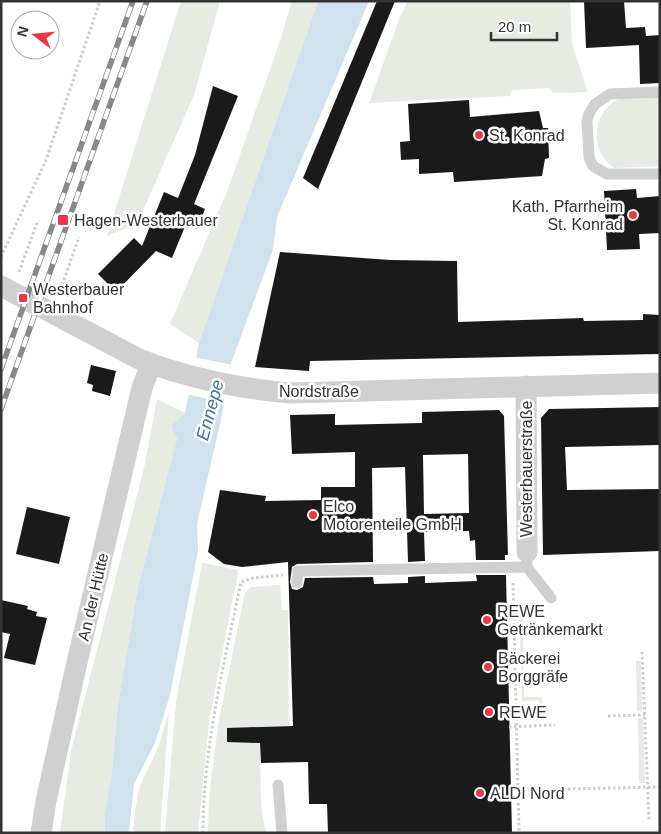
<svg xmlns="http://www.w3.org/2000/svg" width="661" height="834" viewBox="0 0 661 834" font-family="Helvetica,sans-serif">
<rect width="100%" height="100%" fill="#fff"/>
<g fill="#e6ecdf">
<path d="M181,1h39l-26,94 -57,129 -30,12z"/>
<path d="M292,1h26l-119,342 -29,-19 58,-135 52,-148z"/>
<path d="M408,1h162l2,43 16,48 -35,1 -3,-5 -38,2 -2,6 -141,7 31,-86z"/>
<path d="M660,96v70l-45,2c-25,-14 -24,-55 2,-68 11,-5 30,-3 43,-4z"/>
<path d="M157,399l28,14 -14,13 6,13 -39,148 -20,117 -6,67 -7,41v21h-45l11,-82 73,-283z"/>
<path d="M202,563l36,7v2l-29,149 -11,112h-33l11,-132z"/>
<path d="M280,585l2,25h6l1,116 -31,1c5,36 -1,70 8,106h-58l1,-37 9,-71 27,-133 7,-5z"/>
<path d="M519,618l4,1 1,78h18l1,21 -4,1v-19l-17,1z"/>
<path d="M636,661h5l1,51 -5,-1z"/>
<path d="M169,712l-9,121h-25l-2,-4 5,-38 21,-46z"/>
<path d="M638,718h5l2,65h-6z"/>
</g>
<path fill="#cfe2ee" d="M318,1h51l-92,216 -4,33 -43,116 -8,49 -25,109 1,27 -28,144 -15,48 -21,41 -5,49h-24v-21l7,-41 6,-67 20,-117 39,-148 -6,-13 14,-13 14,-70z"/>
<path fill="#fff" d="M194,357l39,8 -6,39 -40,-10z"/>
<g fill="#1a1a1a" fill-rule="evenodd">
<path d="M377,1h18l-77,188 -15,-11z"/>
<path d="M584,1h40l2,27 19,-1 1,9 14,-1v48l-20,1 -1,-39 -53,3z"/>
<path d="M213,86l25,10 -44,108 11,5 -8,20 -11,-5 -14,34 -16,-7 -40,41 -18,-18 36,-36 8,8 22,-54 14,6 17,-43z"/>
<path d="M469,100l1,17 69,-6 4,17h5l1,30 -4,1 -3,17 -88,6 -1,-10 -34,2v-15l-18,1 -1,-18 10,-1 -2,-37z"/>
<path d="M636,189l1,9 23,-2v37l-21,1 1,15 -33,1 -3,-59z"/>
<path d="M280,252l110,8 67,1 1,61 125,-4 1,3 59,-1v-6l17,1v39l-350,7 -1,10 -54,-4z"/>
<path d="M91,365l25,6 -6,25 -18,-5 1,-6 -6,-2z"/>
<path d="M660,407v38l-95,2 2,43 93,-1v62l-117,4 -2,-137 8,-9z"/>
<path d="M499,410l5,6 4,139h-3v5h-29l-1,-20 -5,1 -1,-10 -45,1 1,29 -17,1 -3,-95 -33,1 1,94 -76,2 -5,3 -2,15 2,7 5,1 6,-3 2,-9 68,-1 1,7 34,-1v-6l17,-1v7l52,-2 -1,-6h30l6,258h-184l-1,-29h-18l-1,-42 -47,1 -1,-20 -33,-1v-14l66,-2 -5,-164 -46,5 -18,-3 -16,-12 12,-62 46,6 -1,5 56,-1v-13h34v-35l-63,2 -2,-39 45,-1v11l87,-2v-11zM468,454l1,59 -45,1 -1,-59z"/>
<path d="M27,507l43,10 -11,47 -43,-10z"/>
<path d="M1,600l27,6 -1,3 10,3 -1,4 11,2 -12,47 -31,-7 6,-24 -9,-2z"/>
</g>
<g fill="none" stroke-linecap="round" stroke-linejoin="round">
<g stroke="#cdcdcd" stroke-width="3" stroke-dasharray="2.5 2.5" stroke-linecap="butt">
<path d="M1,257l45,-97 54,-159"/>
<path d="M19,272l19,-52"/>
<path d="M59,294l20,-57"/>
<path d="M513,583l6,250"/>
<path d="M507,614l36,-1"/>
<path d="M642,652l7,168"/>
<path d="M608,716l37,-1"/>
<path d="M509,727l46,-2"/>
<path d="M518,790l142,-3"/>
<path d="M203,833c0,-85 21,-169 38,-251l12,-4 30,-3"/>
</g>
<g stroke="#d0d0d0" stroke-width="11">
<path d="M660,92l-50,2 -15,10 -6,10 -2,7 2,36 4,9 14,8h53"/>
<path d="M527,559v8l24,31"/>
<path d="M297,583l1,-12 229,-4"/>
<path d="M278,785l4,48"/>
</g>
<g stroke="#d0d0d0" stroke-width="21">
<path d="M1,286l138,73c44,18 106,31 153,34l368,-10"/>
<path d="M526,386l1,166"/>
<path d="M41,833l5,-32 32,-143 64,-270 9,-24"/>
</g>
<g stroke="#888" stroke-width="5.5">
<g id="rail">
<path d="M1,369l132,-368"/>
<path d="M1,409l146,-408"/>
</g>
</g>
<use href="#rail" stroke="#fff" stroke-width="4" stroke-dasharray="11" stroke-linecap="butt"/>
</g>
<g fill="#e63946" stroke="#fff" stroke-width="2">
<circle cx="479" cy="135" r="5"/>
<circle cx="633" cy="215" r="5"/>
<rect x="57" y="214" width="12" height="12" rx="2.5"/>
<rect x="18" y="293" width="10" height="10" rx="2.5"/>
<circle cx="313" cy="515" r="5"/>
<circle cx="487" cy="620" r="5"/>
<circle cx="488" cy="667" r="5"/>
<circle cx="489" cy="712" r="5"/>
<circle cx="480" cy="793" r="5"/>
</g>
<g text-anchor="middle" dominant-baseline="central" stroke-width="5" stroke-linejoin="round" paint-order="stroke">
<g font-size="16" fill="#333" stroke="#fff" text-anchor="start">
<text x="489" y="135">St. Konrad</text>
<text x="623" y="206" text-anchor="end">Kath. Pfarrheim<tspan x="623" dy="18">St. Konrad</tspan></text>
<text x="74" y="220">Hagen-Westerbauer</text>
<text x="33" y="289">Westerbauer<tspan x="33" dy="18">Bahnhof</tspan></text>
<text x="323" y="506">Elco<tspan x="323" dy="18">Motorenteile GmbH</tspan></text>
<text x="497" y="611">REWE<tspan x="497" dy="18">Getränkemarkt</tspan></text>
<text x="498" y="658">Bäckerei<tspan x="498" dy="18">Borggräfe</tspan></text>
<text x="499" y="712">REWE</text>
<text x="490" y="793">ALDI Nord</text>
</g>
<g font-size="16" fill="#333" stroke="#fff">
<text x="319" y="391">Nordstraße</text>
<text transform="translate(526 469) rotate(-90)">Westerbauerstraße</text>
<text transform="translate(93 597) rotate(-77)">An der Hütte</text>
</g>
<g font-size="18" font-style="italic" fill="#3f7597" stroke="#fff">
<text transform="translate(210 410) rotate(-75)">Ennepe</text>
</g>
</g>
<rect width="661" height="834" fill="none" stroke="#333333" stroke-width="5"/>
<g transform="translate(35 35) rotate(286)"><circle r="24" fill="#ffffff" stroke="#adadad"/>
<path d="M0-4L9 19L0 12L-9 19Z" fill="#e63946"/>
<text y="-8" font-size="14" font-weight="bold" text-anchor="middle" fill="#333333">N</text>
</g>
<path d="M491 32v8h66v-8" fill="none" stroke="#333333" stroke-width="2.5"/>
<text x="498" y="32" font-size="15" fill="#333333" stroke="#ffffff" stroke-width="4" paint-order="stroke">20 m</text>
</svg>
